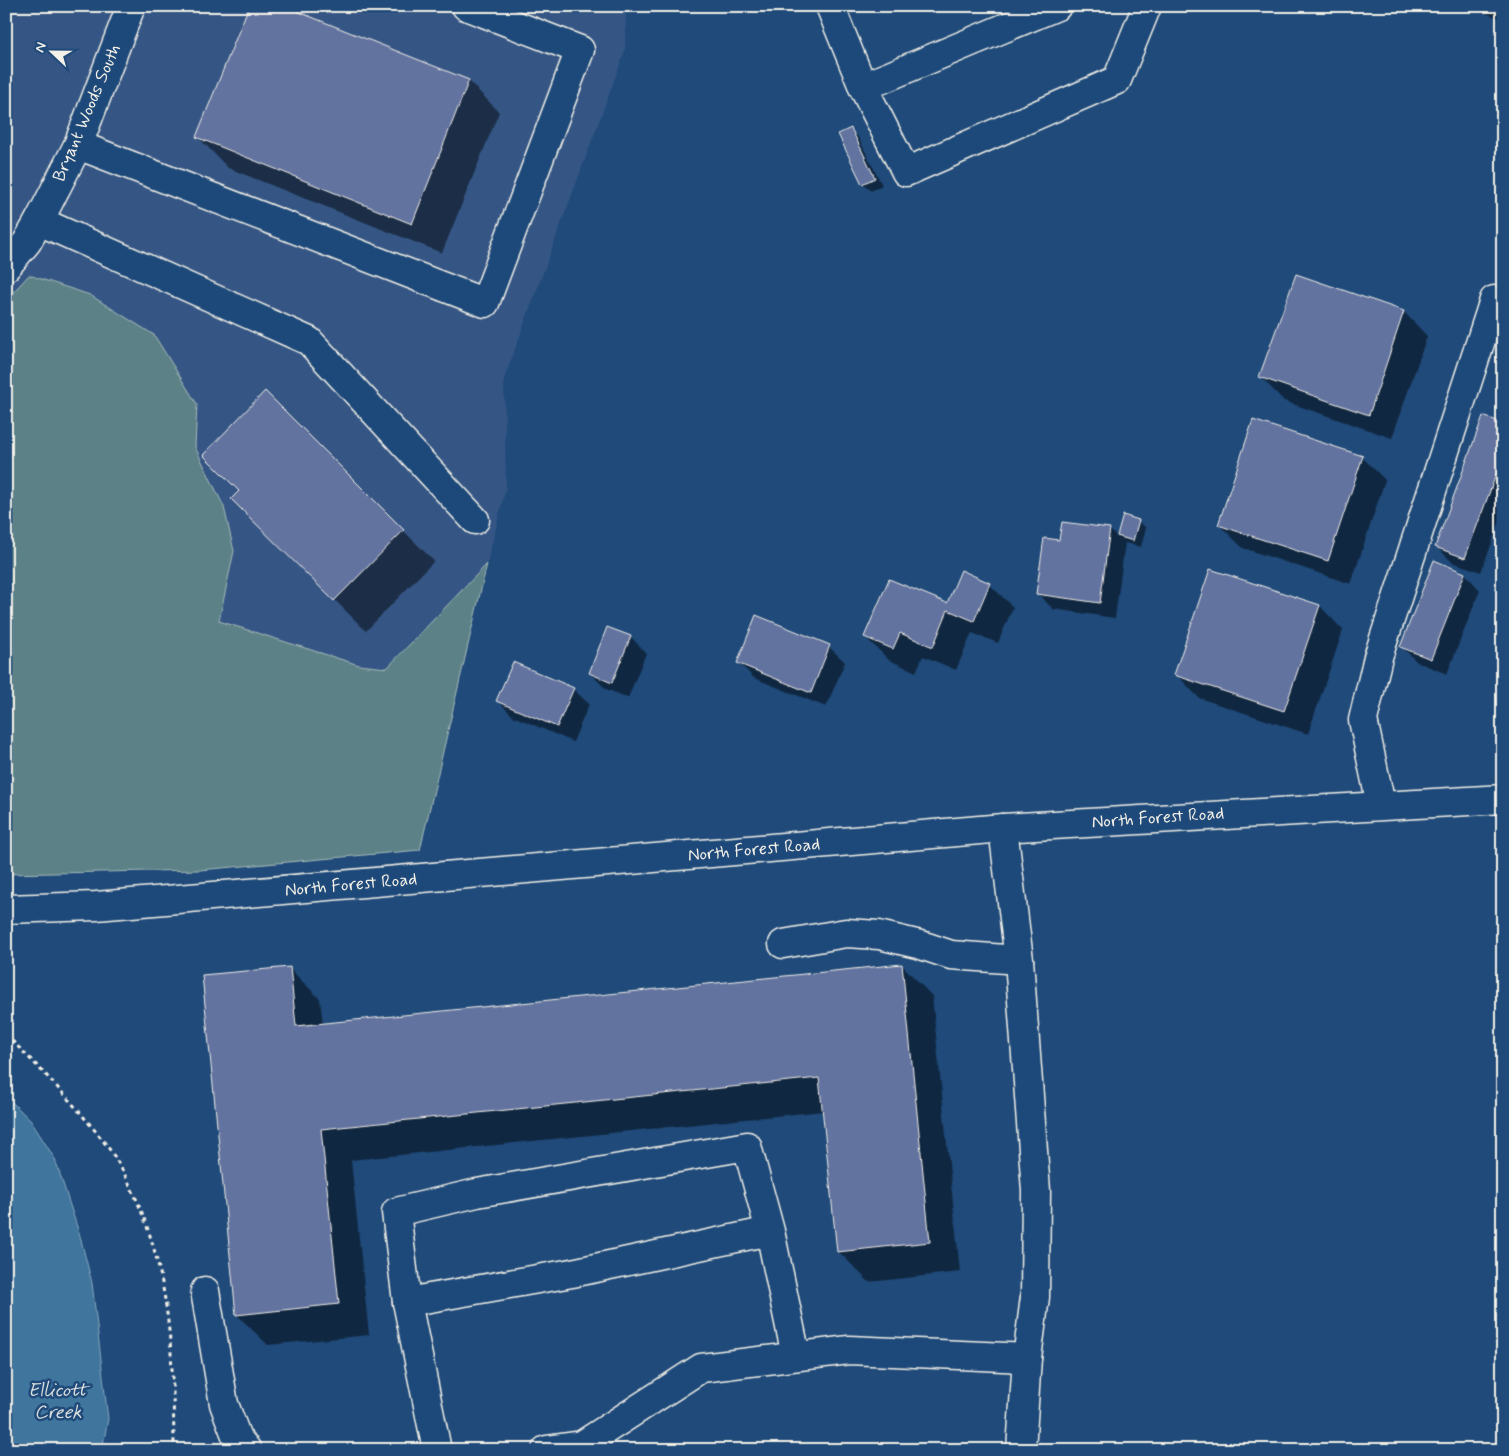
<svg xmlns="http://www.w3.org/2000/svg" width="1509" height="1456" viewBox="0 0 1509 1456" font-family="Mynerve,sans-serif">
<rect width="100%" height="100%" fill="#1f4a7a"/>
<filter id="ink" filterUnits="userSpaceOnUse"><feTurbulence type="fractalNoise" baseFrequency=".02" numOctaves="2"/><feDisplacementMap in="SourceGraphic" scale="10" xChannelSelector="R" yChannelSelector="G"/><feConvolveMatrix kernelMatrix="1 2 1 2 8 2 1 2 1" color-interpolation-filters="sRGB"/></filter>
<g filter="url(#ink)">
<path fill="#345685" d="M6,6h620l-1,45 -121,328 2,108 -19,77 -100,104 -28,-3 -141,-44 16,-70 -10,-44 -29,-60 2,-43 -43,-68 -64,-41 -61,-20 -23,25z"/>
<path fill="#5c8288" stroke="#a8bab8" d="M29,275l61,20 64,40 43,69 -2,43 29,60 10,44 -15,70 140,44 28,3 100,-104 -67,286 -220,20 -194,4v-574z"/>
<path fill="#41759e" stroke="#89a7bc" d="M6,1096l25,25 24,38 25,77 12,47 16,136 -6,31h-96c0,-35 7,-70 0,-104z"/>
<g fill="#0007">
<path d="M1468,6h35v14z"/>
<path d="M469,81l30,31 -57,141 -214,-85 -30,-31z"/>
<path d="M850,130l8,7 24,48 -11,6 -8,-8z"/>
<path d="M1296,275l108,37 23,24 -35,102 -108,-37 -23,-24z"/>
<path d="M265,393l169,168 -68,70 -133,-132 8,-8z"/>
<path d="M1503,425v88l-22,59 -29,-10 -16,-16z"/>
<path d="M1362,457l23,23 -34,104 -108,-36 -24,-23z"/>
<path d="M1124,517l14,4 8,7 -5,19 -16,-4 -10,75 -62,-9 -15,-15 22,-53 49,-12 9,9z"/>
<path d="M1435,562l30,12 15,16 -33,84 -30,-12 -16,-16z"/>
<path d="M1210,570l110,36 23,24 -35,104 -109,-36 -23,-24z"/>
<path d="M989,584l24,23 -15,36 -26,-10 -16,37 -33,-14 -7,16 -27,-12 -24,-23 83,-32z"/>
<path d="M608,628l23,9 15,16 -18,45 -22,-9 -16,-16z"/>
<path d="M829,647l16,15 -19,45 -72,-29 -16,-16z"/>
<path d="M573,689l16,15 -16,38 -60,-26 -15,-15z"/>
<path d="M902,965l30,31 28,276 -91,10 -31,-31 -14,-140 -473,49 18,175 -101,10 -31,-30 52,-347 31,31 3,25z"/>
</g>
<g fill="#6473a0" stroke="#f4f1e8">
<path d="M249,6h35l185,74 -57,144 -216,-87z"/>
<path d="M851,128l24,50 -13,6 -24,-50z"/>
<path d="M1296,274l108,37 -35,104 -110,-38z"/>
<path d="M265,391l139,139 -70,71 -103,-102 8,-8 -36,-36z"/>
<path d="M1483,416l20,7v33l-38,102 -30,-11z"/>
<path d="M1253,420l110,36 -35,105 -110,-36z"/>
<path d="M1123,515l16,5 -6,21 -16,-5z"/>
<path d="M1062,522l48,6 -10,75 -64,-9 8,-56 15,2z"/>
<path d="M1434,560l31,13 -34,86 -31,-12z"/>
<path d="M1210,569l110,36 -36,106 -110,-36z"/>
<path d="M961,570l29,13 -16,38 -26,-11 -15,37 -33,-14 -7,16 -29,-12 25,-58 58,24z"/>
<path d="M756,615l74,30 -19,48 -74,-30z"/>
<path d="M607,627l24,9 -19,47 -23,-10z"/>
<path d="M513,662l61,26 -17,39 -61,-26z"/>
<path d="M902,964l28,278 -93,10 -18,-174 -498,51 18,175 -103,11 -34,-340 88,-8 6,59z"/>
</g>
<g fill="none" stroke-linecap="round" stroke-linejoin="round">
<g stroke="#f4f1e8" stroke-width="31">
<g id="minor">
<path d="M830,6l33,81 43,85 211,-92 30,-74"/>
<path d="M863,87l194,-81"/>
<path d="M78,145l407,158 95,-253 -114,-44"/>
<path d="M39,221l270,120 166,179"/>
<path d="M6,267l21,-25 12,-21 39,-76 53,-139"/>
<path d="M1381,805l-18,-85 15,-63 116,-357"/>
<path d="M1003,828l16,132 17,231 -1,106 -8,61 -6,92"/>
<path d="M6,909l90,-3 907,-78 500,-29"/>
<path d="M783,944l63,-11 33,2 42,10 30,10 68,5"/>
<path d="M770,1231l-23,-85 -270,47 -81,19 11,90 165,-29 198,-42 26,125"/>
<path d="M205,1291l19,113 13,34 10,12"/>
<path d="M407,1302l30,148"/>
<path d="M546,1450l36,-5 119,-77 148,-18 178,8"/>
</g>
</g>
<path stroke="#f4f1e8" stroke-width="3" stroke-dasharray="4 4" stroke-linecap="butt" d="M6,1035c25,24 48,48 71,74 15,18 32,37 43,57 51,92 53,183 54,284"/>
<use href="#minor" stroke="#1f4a7a" stroke-width="28"/>
</g>
</g>
<g text-anchor="middle" dominant-baseline="central" stroke-width="5" stroke-linejoin="round" paint-order="stroke">
<g font-size="18" fill="#f4f1e8" stroke="#1f4a7a">
<text transform="translate(87 113) rotate(-67)">Bryant Woods South</text>
<text transform="translate(1158 818) rotate(-4)">North Forest Road</text>
<text transform="translate(754 850) rotate(-5)">North Forest Road</text>
<text transform="translate(351 885) rotate(-5)">North Forest Road</text>
</g>
<g font-size="19" font-style="italic" fill="#d9dedd" stroke="#1f4a7a">
<text x="58" y="1390">Ellicott<tspan x="58" dy="22">Creek</tspan></text>
</g>
</g>
<rect width="1509" height="1456" fill="none" stroke="#1f4a7a" stroke-width="25"/>
<rect x="12" y="12" width="1484" height="1431" fill="none" stroke="#f4f1e8" stroke-width="2" filter="url(#ink)"/>
<g transform="translate(52 52) rotate(292)" stroke="#1f4a7a" stroke-width="4" paint-order="stroke">
<path d="M0-4L9 19L0 12L-9 19Z" fill="#f4f1e8"/>
<text y="-8" font-size="14" font-weight="bold" text-anchor="middle" fill="#f4f1e8">N</text>
</g>
</svg>
